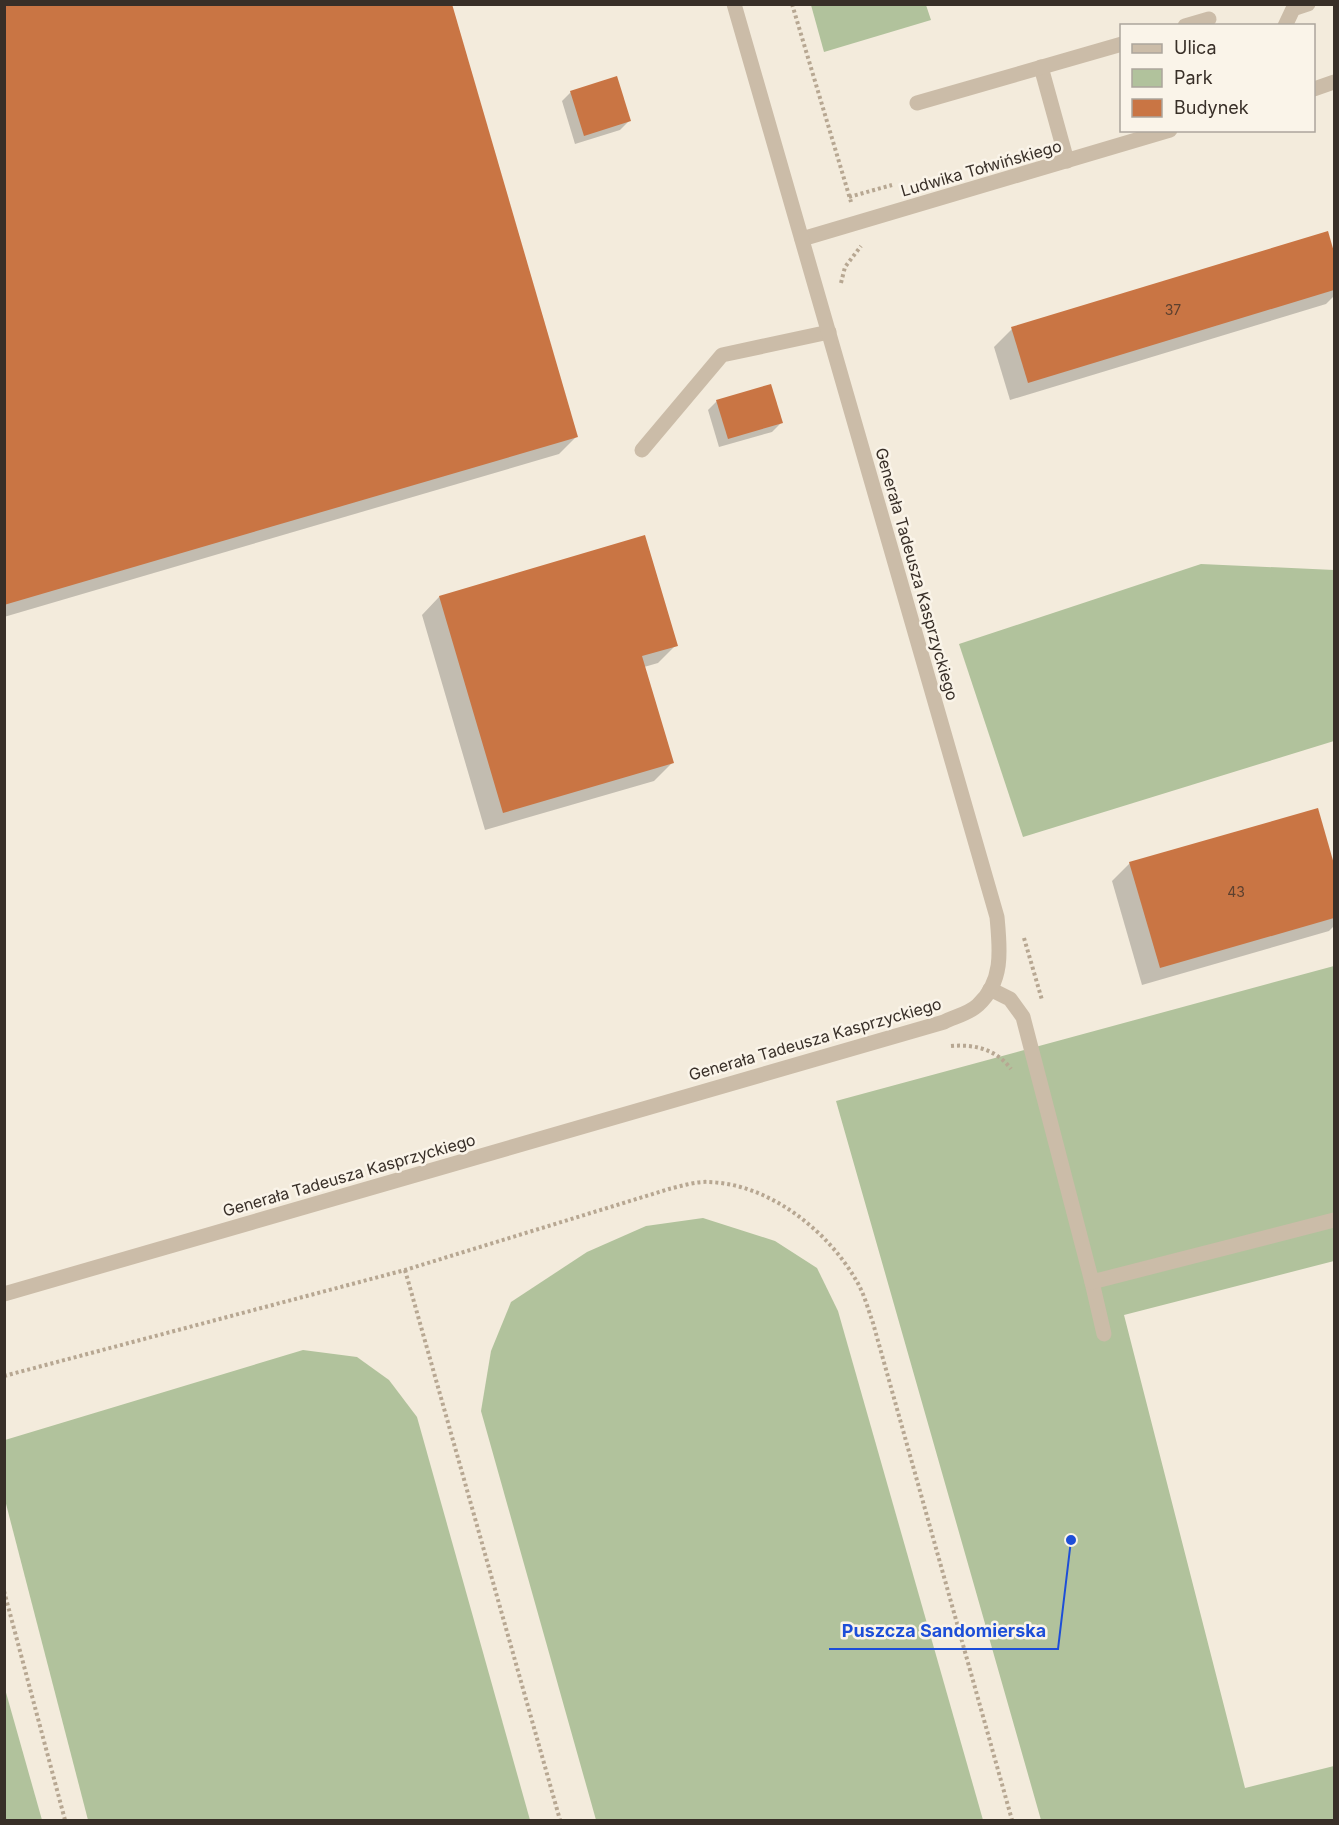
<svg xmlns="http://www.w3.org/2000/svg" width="1339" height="1825" viewBox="0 0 1339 1825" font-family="Inter,sans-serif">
<rect width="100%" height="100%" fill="#f3ebdc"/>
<g fill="#b1c29c">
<path d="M811,5h115l5,15 -107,32z"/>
<path d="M1201,564l133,6v171l-311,96 -64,-193z"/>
<path d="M1334,966v295l-210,54 121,473 89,-22v54h-293l-205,-719z"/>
<path d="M703,1218l72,23 42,27 21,43 145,509h-387l-115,-409 10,-60 20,-49 76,-50 59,-26z"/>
<path d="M303,1350l54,7 32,23 28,37 113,403h-442l-83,-320v-60z"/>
<path d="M5,1689l37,131h-37z"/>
</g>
<g fill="#0003">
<path d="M4,4l573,432 -18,18 -555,163z"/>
<path d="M571,92l58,29 -9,9 -45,14 -13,-43z"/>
<path d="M1327,233l7,24v39l-8,8 -316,96 -16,-53 18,-18z"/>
<path d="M717,401l64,22 -9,9 -53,15 -11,-37z"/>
<path d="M439,597l237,48 -18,18 -14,4 28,96 -18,18 -169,49 -63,-215z"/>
<path d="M1317,810l17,60v56l-5,5 -187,54 -30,-104 18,-18z"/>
</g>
<g fill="#c97544">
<path d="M4,4h448l126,433 -574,168z"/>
<path d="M617,76l14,45 -47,15 -14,-45z"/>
<path d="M1328,231l6,21v38l-306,93 -17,-56z"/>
<path d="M771,384l12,39 -55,16 -12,-39z"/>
<path d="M645,535l33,111 -36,10 32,107 -171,50 -64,-217z"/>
<path d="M1318,808l16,56v54l-174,50 -31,-106z"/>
</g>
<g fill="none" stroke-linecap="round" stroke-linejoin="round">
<g stroke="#b7a792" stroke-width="4" stroke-dasharray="3 3" stroke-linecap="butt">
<path d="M792,4l59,198"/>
<path d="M849,197l43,-12"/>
<path d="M841,283l4,-16 16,-21"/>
<path d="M1024,938l18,62"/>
<path d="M951,1046c23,-2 45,3 60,23"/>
<path d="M405,1270l155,550"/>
<path d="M4,1376l401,-106 264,-81c12,-3 28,-8 40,-7 60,2 118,48 147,98 8,13 12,29 17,43l139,497"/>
<path d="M4,1591l61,229"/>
</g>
<g stroke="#cbbca8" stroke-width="15">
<path d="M1185,26l24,-7"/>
<path d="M1285,26l8,-17 15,-5"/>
<path d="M1041,67l26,94"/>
<path d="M917,103l205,-59"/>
<path d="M642,450l80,-95 107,-23"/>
<path d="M1092,1282l12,52"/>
</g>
<g stroke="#cbbca8" stroke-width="15">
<path d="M1314,89l20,-7"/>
<path d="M802,239l368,-109"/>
<path d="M990,989l20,10 13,18 69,265 242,-62"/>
<path d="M4,1294l940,-272c10,-5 26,-9 34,-17 26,-24 22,-56 19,-88l-263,-913"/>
</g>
</g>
<g text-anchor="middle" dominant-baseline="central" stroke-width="5" stroke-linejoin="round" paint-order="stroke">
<g font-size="14" fill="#5c402f">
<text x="1173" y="309">37</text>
<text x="1236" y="891">43</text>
</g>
<g font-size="16" fill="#382f28" stroke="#faf4e9">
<text transform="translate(981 168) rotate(-16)">Ludwika Tołwińskiego</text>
<text transform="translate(917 574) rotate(74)">Generała Tadeusza Kasprzyckiego</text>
<text transform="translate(815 1039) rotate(-16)">Generała Tadeusza Kasprzyckiego</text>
<text transform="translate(349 1175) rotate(-16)">Generała Tadeusza Kasprzyckiego</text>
</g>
</g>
<path fill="none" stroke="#1d4ed8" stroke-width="2" d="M1071 1540L1058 1649H829"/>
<circle fill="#1d4ed8" stroke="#faf4e9" stroke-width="2" cx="1071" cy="1540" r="6"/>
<g font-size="18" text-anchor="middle" font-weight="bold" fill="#1d4ed8" stroke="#faf4e9" stroke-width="5" stroke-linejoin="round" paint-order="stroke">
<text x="944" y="1637">Puszcza Sandomierska</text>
</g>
<rect width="1339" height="1825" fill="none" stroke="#382f28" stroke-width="12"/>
<rect x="1120" y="24" width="195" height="108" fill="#faf4e9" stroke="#aca59c" stroke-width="1.5"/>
<rect x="1132" y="44" width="30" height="9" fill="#cbbca8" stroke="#aca59c" stroke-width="1.5"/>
<text x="1174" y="54" font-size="18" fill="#382f28">Ulica</text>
<rect x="1132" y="69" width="30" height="18" fill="#b1c29c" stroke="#aca59c" stroke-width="1.5"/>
<text x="1174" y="84" font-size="18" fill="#382f28">Park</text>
<rect x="1132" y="99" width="30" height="18" fill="#c97544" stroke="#aca59c" stroke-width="1.5"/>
<text x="1174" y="114" font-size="18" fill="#382f28">Budynek</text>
</svg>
